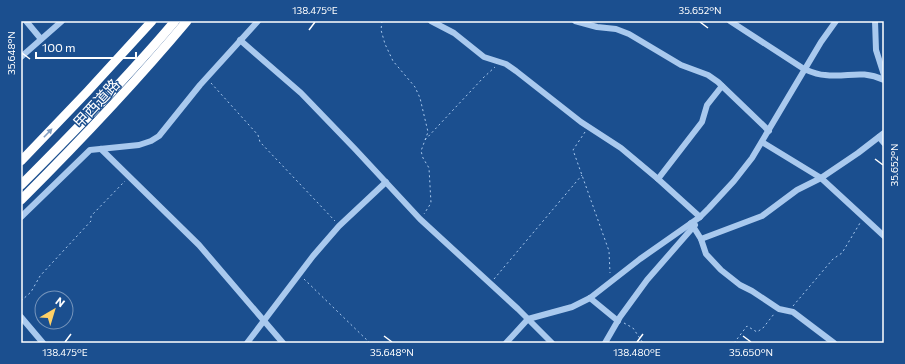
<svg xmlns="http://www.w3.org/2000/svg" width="905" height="364" viewBox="0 0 905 364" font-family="Commissioner,'Noto Sans JP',sans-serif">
<rect width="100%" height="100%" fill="#1b4f8f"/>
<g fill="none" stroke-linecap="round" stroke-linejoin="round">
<g stroke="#a9c9ee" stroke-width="1" stroke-dasharray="2 3" stroke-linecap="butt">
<path d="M382,21l-1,9 4,14 8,17 22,26 5,11 8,34 -7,19 2,7 6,10 2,35 -7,11"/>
<path d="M211,83l47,52 2,7 75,79"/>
<path d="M585,132l-12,18 36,101 1,22"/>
<path d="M425,140l58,-62 12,-11"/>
<path d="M304,279l66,64"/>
<path d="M494,279l88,-104"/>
<path d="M21,301l10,-9 9,-16 51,-55v-5l34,-35"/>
<path d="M793,306l40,-47 9,-6 18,-30"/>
<path d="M624,323l9,5 10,15"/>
<path d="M734,343l13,-17 10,6 6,-4 11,-14"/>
</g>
<g stroke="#a9c9ee" stroke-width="6">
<path d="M26,21l15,18"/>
<path d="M431,21l23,12 30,24 22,7 10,7 65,51 40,26 37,31 42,38"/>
<path d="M575,21l22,6 19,2 13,5 52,31 27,10 10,7 51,49"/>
<path d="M730,21l74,48c7,3 14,6 21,6 23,3 35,-6 59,5"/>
<path d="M875,21l1,29 8,25"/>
<path d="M240,40l61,53 54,56 65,70 98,90 34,34"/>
<path d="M21,57l41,-36"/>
<path d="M879,137l5,6"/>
<path d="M762,142l59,36 63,58"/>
<path d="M101,149l98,96 84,98"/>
<path d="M658,179l44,-57 5,-17 15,-19"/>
<path d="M21,217l69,-67 49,-5 12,-4 8,-5 41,-51 58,-64"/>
<path d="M691,223l10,16 5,15 15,16 19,15 12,6 27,18 14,3 41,31"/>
<path d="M701,239l61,-23 35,-26 24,-12 37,-25 26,-20"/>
<path d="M590,298l28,23"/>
<path d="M21,317l22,26"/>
<path d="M247,343l66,-87 26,-30 47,-44"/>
<path d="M506,343l22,-24 44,-12 18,-9 50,-39 60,-42 9,-9 25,-27 18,-23 69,-116 15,-21"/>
<path d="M605,343l15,-26 27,-37 48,-55"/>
</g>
<g stroke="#fff" stroke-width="9">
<path d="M21,161l66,-69 65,-71"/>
<path d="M21,185c53,-53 106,-107 154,-164"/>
<path d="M21,200c58,-58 114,-117 166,-179"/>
</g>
</g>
<defs><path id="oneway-solid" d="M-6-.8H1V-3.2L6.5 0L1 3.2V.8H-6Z"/></defs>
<use fill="#829ec1" href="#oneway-solid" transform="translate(48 133) rotate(-46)"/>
<path fill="none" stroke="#fff" stroke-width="1.5" d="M700,22l8,6M309,30l6,-8M22,53l8,6M875,159l8,6M384,336l8,6M743,336l8,6M65,342l6,-8M637,342l6,-8"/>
<g text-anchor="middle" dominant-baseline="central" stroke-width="3" stroke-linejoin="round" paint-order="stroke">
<g font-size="15" fill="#fff" stroke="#1b4f8f">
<text transform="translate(96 103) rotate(-47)">甲西道路</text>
</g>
</g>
<rect width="905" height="364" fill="none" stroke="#1b4f8f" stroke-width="44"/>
<g transform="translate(54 310) rotate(38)"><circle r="19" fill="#1b4f8f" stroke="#7695bc"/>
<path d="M0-3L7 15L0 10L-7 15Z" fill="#ffd166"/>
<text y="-6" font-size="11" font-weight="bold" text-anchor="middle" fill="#ffffff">N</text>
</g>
<path d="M36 52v6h100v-6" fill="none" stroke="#ffffff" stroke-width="2"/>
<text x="42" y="52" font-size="12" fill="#ffffff" stroke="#1b4f8f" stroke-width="3" paint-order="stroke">100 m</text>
<rect x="22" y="22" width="861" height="320" fill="none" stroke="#fff" stroke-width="1.5"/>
<g font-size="10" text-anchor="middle" fill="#fff">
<text x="315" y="14">138.475°E</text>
<text x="700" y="14">35.652°N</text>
<text transform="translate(11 53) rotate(-90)" y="4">35.648°N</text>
<text transform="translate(894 165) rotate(-90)" y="4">35.652°N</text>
<text x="65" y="356">138.475°E</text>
<text x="392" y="356">35.648°N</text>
<text x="637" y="356">138.480°E</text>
<text x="751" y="356">35.650°N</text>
</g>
</svg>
